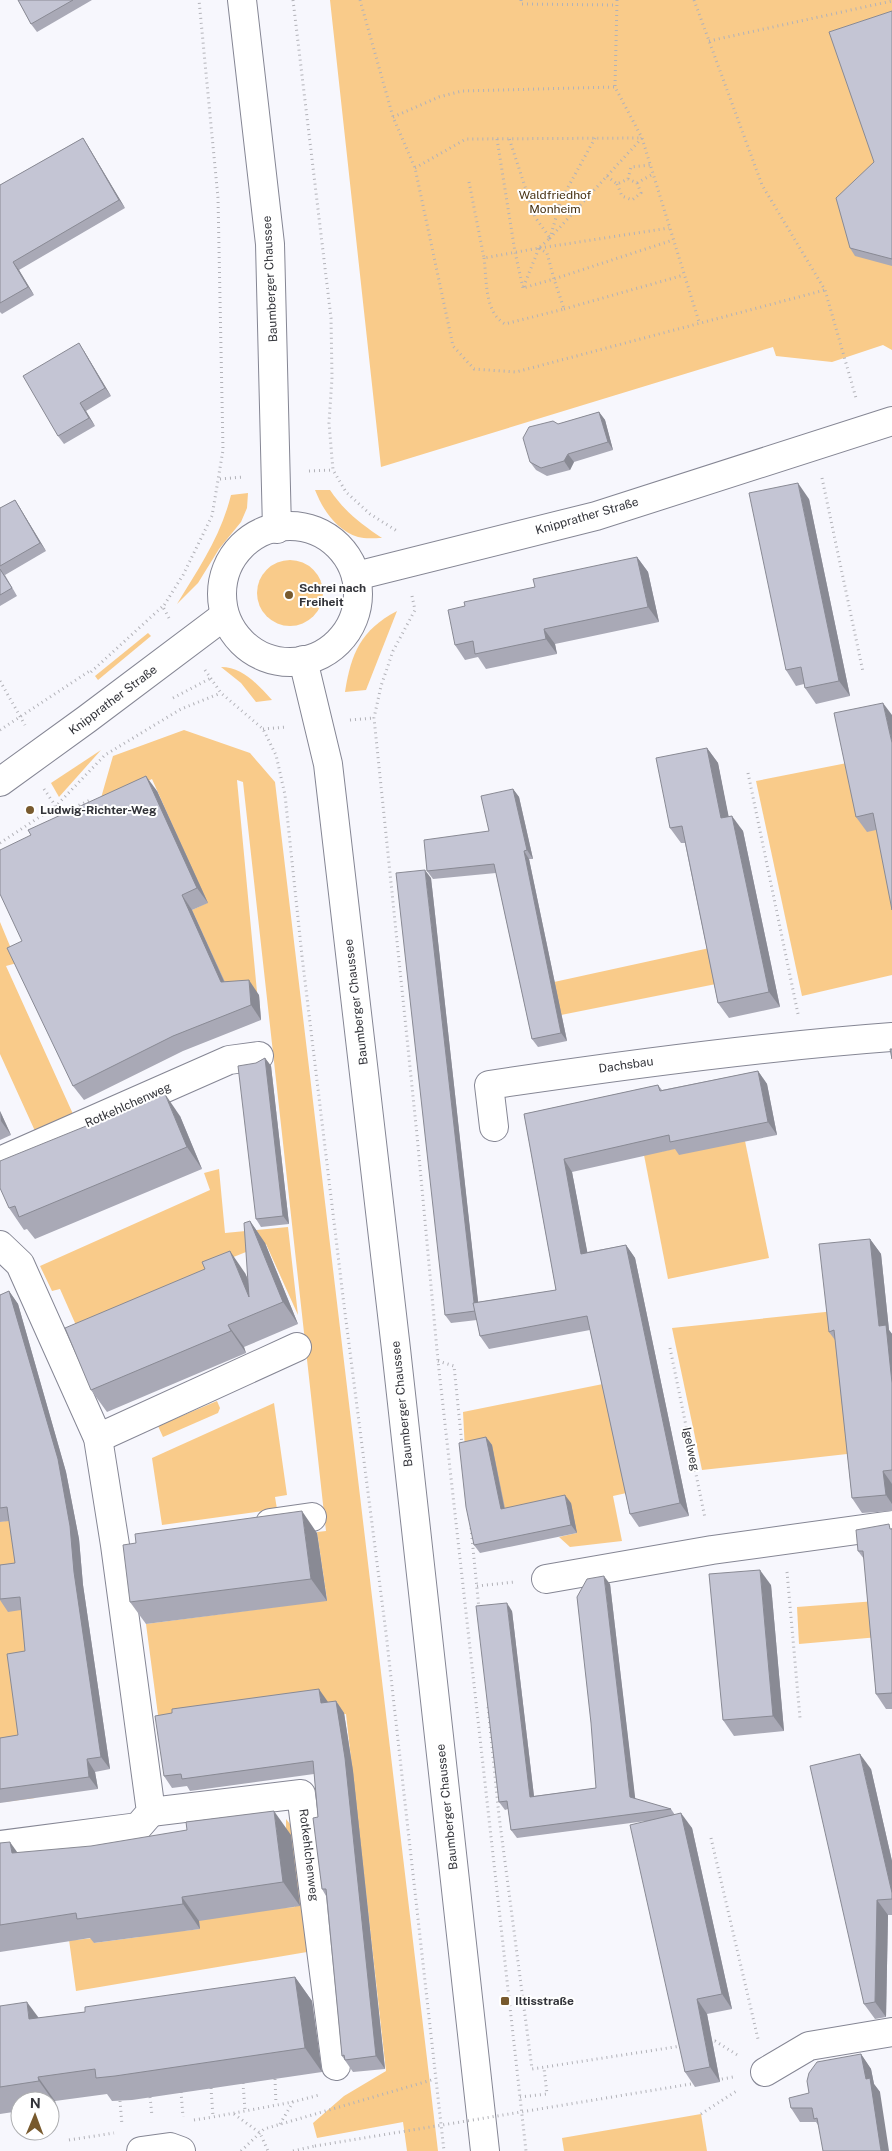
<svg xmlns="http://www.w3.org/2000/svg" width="892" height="2151" viewBox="0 0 892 2151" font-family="'Public Sans',sans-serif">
<rect width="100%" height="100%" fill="#f7f7fd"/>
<g fill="#f9cb8a">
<path d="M330,0h562v350l-9,-5 -51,17 -56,-6 -3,-9 -392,120z"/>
<path d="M315,490h15c14,21 31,34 52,48 -7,0 -17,1 -24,-1 -22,-7 -35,-27 -43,-47z"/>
<path d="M248,493l-1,15 -6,14 -22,27 -21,34 -21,21c22,-36 44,-68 54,-109z"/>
<circle cx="290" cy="593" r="33"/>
<path d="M397,611l-31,79 -21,2c6,-39 16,-62 52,-81z"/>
<path d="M148,633l3,3 -53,44 -3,-4z"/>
<path d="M221,667c22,0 37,18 51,33l-16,2 -15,-19z"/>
<path d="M184,730l66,23 25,29 163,1369h-31l-4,-29 -86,16 -4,-15 31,-27 42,-25 -40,-357 -17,2 -2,-14 -164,51 -17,-129 181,-24 -10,-68 9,-1 -83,-749 -6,-2 20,212 -27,2 -38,-84 15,-7 -55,-124 -53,26 14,-49z"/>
<path d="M101,750l-42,47 -8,-14z"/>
<path d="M852,762l32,67 8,41v105l-90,21 -46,-215z"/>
<path d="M0,922l17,41 -11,3 67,148 -38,17 -35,-77z"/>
<path d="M714,947l7,36 -160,32 -7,-33z"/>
<path d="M745,1141l24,117 -101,21 -24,-124 34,-7z"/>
<path d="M219,1169l6,64 63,-6 10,88 -32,-71 -60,24 2,5 -129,59 -19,-43 -8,2 -12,-25 170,-76 -6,-17z"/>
<path d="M835,1311l21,142 -154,17 -30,-142z"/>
<path d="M608,1383l23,109 -18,4 9,45 -52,6 -11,-10 18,-4 -72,-16 -15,-71 -25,5 -2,-39z"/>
<path d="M217,1401l3,7 -2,5 -55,24 -5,-11z"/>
<path d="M274,1403l13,92 -12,2 2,12 -115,16 -10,-67z"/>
<path d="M16,1519l13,90 3,173 3,16 -31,4 -4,-27v-253z"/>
<path d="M876,1601l3,36 -80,7 -2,-37z"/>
<path d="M286,1819l8,10 13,123 -231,39 -18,-132 10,25 8,56 17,-2 1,5 45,-6v-4c16,3 28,0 43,-6l1,4 17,-2 -2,-14 97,-8 -9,-71z"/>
<path d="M701,2114l6,37h-143l-2,-13z"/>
</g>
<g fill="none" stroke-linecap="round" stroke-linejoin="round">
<g stroke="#858694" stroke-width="30">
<g id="minor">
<path d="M242,0l28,244 7,285"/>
<circle cx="290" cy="594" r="68"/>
<path d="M356,576l240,-60 296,-95"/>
<path d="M303,660l25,104 68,585 89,802"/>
<path d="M0,782l87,-63 137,-103"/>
<path d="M494,1127l-5,-42c134,-20 268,-38 403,-48"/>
<path d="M0,1161l229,-101 30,-4"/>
<path d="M0,1245l20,19 78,174 17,107 36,267 -13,15 -138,18"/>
<path d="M98,1438l199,-91"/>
<path d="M270,1523l42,-6"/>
<path d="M546,1579l166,-29 180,-25"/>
<path d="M151,1812l150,-18 35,272"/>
<path d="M765,2072l44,-26 83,-14"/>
<path d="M141,2151l29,-4 11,4"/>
</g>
</g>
<g stroke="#b2b2b8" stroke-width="3" stroke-dasharray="1 4" stroke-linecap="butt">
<path d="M293,0l38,318 1,60 -3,45 4,47 13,22 24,22 27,17"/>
<path d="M360,0l33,117 22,51 38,178 21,23 42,3 309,-82"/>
<path d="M521,0v4l96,1"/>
<path d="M617,0l-2,87 27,51 57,184"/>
<path d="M694,0l68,185 63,105 31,108"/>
<path d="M709,41l183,-40"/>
<path d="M393,117l46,-20 23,-6 153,-4"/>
<path d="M595,138l-34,62 -11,38 92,-100"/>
<path d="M497,139l18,113 8,36"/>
<path d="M415,168l51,-29 176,-1"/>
<path d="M607,176l10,8 11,-5 3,-12 19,-2"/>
<path d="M469,182l15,76 55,-10 11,-10 -15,-21 -26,-79"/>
<path d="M637,183l16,-9"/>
<path d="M617,184l5,12 10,4 9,-7 -4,-10 -9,-4"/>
<path d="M539,248l8,5 7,26 -31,9z"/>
<path d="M540,248l129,-20"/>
<path d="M484,258c3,22 0,54 21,66l59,-15 -10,-30 119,-39"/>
<path d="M564,309l120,-34"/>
<path d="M309,471l24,-1"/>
<path d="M822,478l41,194"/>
<path d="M220,479l23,-2"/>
<path d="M412,596l3,14 -22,41 -12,35 -7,32 43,417 21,226 88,790"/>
<path d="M169,618l-6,-11 20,-32 29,-59 11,-66 -5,-252 -19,-198"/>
<path d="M205,670l16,23 42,36 13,26 9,40 17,161 42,349 42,328 58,518"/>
<path d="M91,672l71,-65"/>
<path d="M0,681l25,44"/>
<path d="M173,698l38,-20"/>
<path d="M350,720l24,-2"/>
<path d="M263,729l24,-2"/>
<path d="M0,730l91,-60"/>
<path d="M748,773l50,241"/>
<path d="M44,789l17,25 29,-14 1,4"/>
<path d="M0,843l56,-37 49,-51 76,-46 40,-16"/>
<path d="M670,1348l35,170"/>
<path d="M438,1361l16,5 8,79"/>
<path d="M471,1528l8,81"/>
<path d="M787,1572l13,146"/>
<path d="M477,1586l38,-4"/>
<path d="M488,1707l11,109 33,253 149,-23"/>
<path d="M711,1838l47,201"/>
<path d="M710,2042l5,-1 24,15"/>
<path d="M275,2079l1,25"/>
<path d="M717,2080l16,-3"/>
<path d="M243,2083l2,27"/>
<path d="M211,2088l2,29 80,-15"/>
<path d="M181,2092l2,25"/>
<path d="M150,2097l2,19"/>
<path d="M520,2097l27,-3 -3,-26"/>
<path d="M120,2101l2,24"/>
<path d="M234,2114l26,19 8,18"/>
<path d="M701,2114l37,-24"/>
<path d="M194,2120l19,-3"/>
<path d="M280,2124l13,-22 26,-7"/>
<path d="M69,2140l45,-7"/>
<path d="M241,2151l23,-22 171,-50"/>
<path d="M293,2151l22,-5"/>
</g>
<use href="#minor" stroke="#fff" stroke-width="28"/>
<path stroke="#b2b2b8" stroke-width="3" stroke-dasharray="1 4" stroke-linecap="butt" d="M315,2146l382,-63"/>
</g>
<g fill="#a9a9b6">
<path d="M18,0h74l-55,32 -6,-8z"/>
<path d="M892,11v255l-37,-10 -5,-8 24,-86z"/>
<path d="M83,138l5,8 37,62 -106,62 15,25 -32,19 -2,-2v-127z"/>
<path d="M84,351l27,45 -25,15 9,15 -31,18 -6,-8z"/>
<path d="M599,412l6,8 8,30 -39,12 -4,8 -23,6 -11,-6 -6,-8 28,-38z"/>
<path d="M809,499l41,197 -34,8 -11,-16 -1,-4 -8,2 -10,-16z"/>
<path d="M15,500l5,8 26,43 -41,24 12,21 -17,10v-98z"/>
<path d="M637,557l11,15 11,50 -104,22 2,10 -71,15 -8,-12 -13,3 -10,-15 10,-39 70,-19z"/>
<path d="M892,715l-16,115 -9,2 -11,-15z"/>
<path d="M707,748l11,15 10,53 15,15 37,176 -51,11 -11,-15 -33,-160h-4l-11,-15z"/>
<path d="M513,789l6,8 14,62h-4l38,182 -29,6 -6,-8 -36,-166 -63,6 -6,-8 62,-40z"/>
<path d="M157,791l51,112 -16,7 33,72 34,13 2,25 -78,31 -99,49 -11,-14 -51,-145z"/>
<path d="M431,878l47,424 78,-12 -32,-176 134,-29 4,5 96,-19 9,13 10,51 -98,20 -4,-6 -103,23 15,80 39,-7 9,13 54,258 -50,11 -9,-13 -40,-184 -101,19 -9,-13 -3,-16 -26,3 -6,-8z"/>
<path d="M265,1058l6,8 18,158 -28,3 -5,-8v-156z"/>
<path d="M0,1111l11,24 -11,5z"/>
<path d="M180,1116l22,53 -167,70 -8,-10 -3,1 -15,-22z"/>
<path d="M250,1221l15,22 33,81 -54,23 2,6 -139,59 -16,-22 114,-121 40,4 3,6z"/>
<path d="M870,1239l11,15 8,76 3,4v177l-30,2 -10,-15 -17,-158 -6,-8z"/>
<path d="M9,1291l9,13 48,168 13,67 4,46 27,184 -15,3 3,17 -98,14v-65l18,-3 7,-84 -4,-41 -13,2 -8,-12v-35l15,-2 -6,-42 -9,1v-227z"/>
<path d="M486,1437l6,8 13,63 66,-5 6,30 -97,20 -6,-8z"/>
<path d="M892,1528v181h-6l-10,-15 -12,-135 -6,-8z"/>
<path d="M317,1533l10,68 -181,23 -16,-22z"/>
<path d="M610,1584l25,215 36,10 4,6 17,13 40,181 -25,5 13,68 -25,5 -10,-15 -39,-251 -129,17 -6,-8 -3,-21 -3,1 -6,-8 13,-191 22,185 62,-8z"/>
<path d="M771,1585l13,146 -50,5 -11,-16z"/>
<path d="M336,1701l8,12 9,58 32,298 -32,3 -11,-16 -16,-160 -4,-7 -4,-72 -4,-43 -124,17 -3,-5 -15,2 -8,-12 164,-74z"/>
<path d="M871,1769l21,92v54h-4l-2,102 -11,2 -11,-15z"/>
<path d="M291,1835l9,71 -101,15 1,8 -106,14 -4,-5 -90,14v-109l18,10z"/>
<path d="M295,1977l17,24 10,71 -190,28 -20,1 -5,-7 -52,7 1,4 -6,1v-5h-30v10l-20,3v-108l38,12 47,-6z"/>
<path d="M861,2054l10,15 3,15 6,8 -62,33 -2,-3h-16l-9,-14z"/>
</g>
<g fill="#898a94">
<path d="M83,138l5,8 37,62 -6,-8z"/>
<path d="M13,262l6,8 15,25 -6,-8z"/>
<path d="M79,343l5,8 27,45 -6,-8z"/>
<path d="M80,403l6,8 9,15 -6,-8z"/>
<path d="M599,412l6,8 8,30 -5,-8z"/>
<path d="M568,454l6,8 -4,8 -6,-9z"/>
<path d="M798,483l11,16 41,197 -11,-15z"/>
<path d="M15,500l5,8 26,43 -6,-8z"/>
<path d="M637,557l11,15 11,50 -11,-15z"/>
<path d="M544,629l11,15 2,10 -11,-15z"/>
<path d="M883,703l9,12v28z"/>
<path d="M707,748l11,15 14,70 -11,-15z"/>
<path d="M146,776l11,15 51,112 -11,-15z"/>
<path d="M513,789l6,8 14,62 -6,-9z"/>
<path d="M732,816l11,15 37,176 -11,-15z"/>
<path d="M524,851l5,8 38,182 -6,-8z"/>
<path d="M425,870l6,8 49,441 -5,-8z"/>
<path d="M182,895l10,15 39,87 -10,-15z"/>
<path d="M249,980l10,15 2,25 -10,-15z"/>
<path d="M265,1058l6,8 18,158 -6,-8z"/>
<path d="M758,1071l9,13 10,51 -9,-13z"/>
<path d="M165,1094l15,22 22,53 -15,-22z"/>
<path d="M0,1111l11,24 -10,-14z"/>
<path d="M564,1159l8,13 18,94 -9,-12z"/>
<path d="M250,1221l15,22 33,81 -15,-22z"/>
<path d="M870,1239l11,15 8,76 3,4v49l-13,-57z"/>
<path d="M626,1245l9,13 54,258 -9,-13z"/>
<path d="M230,1251l15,22 16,38 -12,-14z"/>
<path d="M9,1291l9,13 48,168 13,67 4,46 27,184 -9,-12z"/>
<path d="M228,1325l16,22 2,6 -15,-22z"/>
<path d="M486,1437l6,8 14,72 -5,-8z"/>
<path d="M883,1471l9,13v20l-6,-9z"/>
<path d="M565,1495l6,8 6,30 -6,-8z"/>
<path d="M302,1511l15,22 10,68 -16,-22z"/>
<path d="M760,1570l11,15 13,146 -11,-15z"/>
<path d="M604,1576l6,8 26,221 -6,-8z"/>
<path d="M507,1603l5,8 23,194 -5,-8z"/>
<path d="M319,1689l9,13 1,14 -8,-13z"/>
<path d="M336,1701l8,12 9,58 32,298 -9,-13z"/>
<path d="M860,1754l11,15 21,92v32z"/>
<path d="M87,1759l8,13 3,17 -9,-12z"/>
<path d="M274,1811l17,24 9,71 -17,-24z"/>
<path d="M681,1813l11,15 40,181 -10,-15z"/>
<path d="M10,1842l17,24 -15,-13z"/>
<path d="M182,1897l17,24 1,8 -17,-25z"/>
<path d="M877,1900l11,15 -2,102 -11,-15z"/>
<path d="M295,1977l17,24 10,71 -17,-24z"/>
<path d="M697,1999l10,15 13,68 -10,-15z"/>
<path d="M27,2002l17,23 -15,-6z"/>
<path d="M861,2054l10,15 3,15 6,8 9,59h-8l-15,-72z"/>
<path d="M38,2077l17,24 1,4 -17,-24z"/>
</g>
<g fill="#c4c5d4" stroke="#898a94">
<path d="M18,0h55l-42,24z"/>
<path d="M892,11v248l-42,-11 -14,-50 38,-36 -45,-130z"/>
<path d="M83,138l36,62 -106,62 15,25 -28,16v-118z"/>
<path d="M79,343l26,45 -25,15 9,15 -31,18 -35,-60z"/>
<path d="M599,412l9,30 -40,12 -4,7 -23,7 -11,-6 -7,-24 6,-11 24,-6 5,3z"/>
<path d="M798,483l41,198 -34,7 -4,-21 -15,3 -37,-177z"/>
<path d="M15,500l25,43 -40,23v-58z"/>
<path d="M637,557l11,50 -104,22 2,10 -71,15 -2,-13 -18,4 -7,-35 17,-4 -1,-4 71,-15 -2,-8z"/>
<path d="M0,569l12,19 -12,7z"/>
<path d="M883,703l9,40v167l-19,-97 -17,4 -22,-104z"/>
<path d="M707,748l14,70 11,-2 37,176 -51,11 -36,-177 -12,2 -14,-70z"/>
<path d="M146,776l51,112 -15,7 39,87 28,-2 2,25 -78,31 -100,50 -66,-138 15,-7 -22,-47v-44l31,-15 -3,-5z"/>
<path d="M513,789l14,61 -3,1 37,182 -29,6 -38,-175 -67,7 -3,-31 65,-9 -8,-35z"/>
<path d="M425,870l50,441 -30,4 -49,-442z"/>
<path d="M890,1049h2v10z"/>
<path d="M265,1058l18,158 -27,3 -18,-153 18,-3z"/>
<path d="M758,1071l10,51 -98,20 -1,-7 -105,24 17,95 45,-9 54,258 -50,11 -43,-198 -107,20 -7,-33 83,-13 -32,-176 134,-29 2,6z"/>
<path d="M165,1094l22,53 -168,70 -4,-11 -6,2 -9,-20v-27z"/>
<path d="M250,1221l33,81 -55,23 3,6 -140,59 -26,-62 140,-59 -3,-7 28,-11 19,46 -5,-74z"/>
<path d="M870,1239l9,87 7,-1 6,58v87l-9,1 3,24 -34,3 -18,-168 -5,2 -10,-88z"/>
<path d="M9,1291l49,168 12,67 4,46 27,185 -14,2 2,18 -89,12v-51l18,-3 -11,-81 18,-3 -5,-54 -20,2v-34l15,-2 -8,-56 -7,1v-213z"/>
<path d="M486,1437l15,72 64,-14 6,30 -97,20 -8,-38 -7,-64z"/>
<path d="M302,1511l9,68 -181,23 -7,-57 13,-2 -1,-9z"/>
<path d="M889,1524l1,5h2v164l-16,1 -13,-143h-5l-2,-21z"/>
<path d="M760,1570l13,146 -50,4 -14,-146z"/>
<path d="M604,1576l26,221 41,12 -160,21 -4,-29 -8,1 -23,-196 31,-3 23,194 66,-9 -5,-65 -14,-126 10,-18z"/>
<path d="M319,1689l2,14 15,-2 9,57 31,298 -31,4 -1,-5 -2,1 -16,-167h-4l-9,-71 5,-1 -5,-56 -131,18 -1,-5 -17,2 -9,-60 17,-3v-4z"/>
<path d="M860,1754l32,139v6l-15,1 -2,102 -11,2 -54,-238z"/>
<path d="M274,1811l9,71 -101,15 1,7 -106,15 -1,-6 -76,12v-82l10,-1 2,11 79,-7 96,-16 -1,-8z"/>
<path d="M681,1813l41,181 -25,5 13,68 -25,5 -55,-247z"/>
<path d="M295,1977l10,71 -190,28 -19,2 -1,-9 -57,8 1,4 -39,6v-81l27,-4 2,17 56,-7v-5z"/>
<path d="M861,2054l5,25 4,-1 11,73h-58l-6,-33 -3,1 -2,-11h-21l-2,-10 20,-5 -2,-12 2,-8 8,-11z"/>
</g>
<g fill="#785a2e" stroke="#fff" stroke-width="2">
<circle cx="289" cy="595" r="5"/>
<circle cx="30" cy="810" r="5"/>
<rect x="500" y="1996" width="10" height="10" rx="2.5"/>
</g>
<g text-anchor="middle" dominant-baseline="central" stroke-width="4" stroke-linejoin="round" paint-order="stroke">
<g font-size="12" fill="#473213" stroke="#fff">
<text x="555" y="195">Waldfriedhof<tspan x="555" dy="14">Monheim</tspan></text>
</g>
<g font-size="12" fill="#33343a" stroke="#fff">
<text transform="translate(270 279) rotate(-93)">Baumberger Chaussee</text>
<text transform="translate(587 516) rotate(-16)">Knipprather Straße</text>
<text transform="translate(113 700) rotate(-37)">Knipprather Straße</text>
<text transform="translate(356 1002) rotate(-97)">Baumberger Chaussee</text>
<text transform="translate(626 1065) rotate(-8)">Dachsbau</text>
<text transform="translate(128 1105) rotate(-24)">Rotkehlchenweg</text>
<text transform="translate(402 1404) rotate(-96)">Baumberger Chaussee</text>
<text transform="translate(691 1449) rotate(78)">Igelweg</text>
<text transform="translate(447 1807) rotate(-96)">Baumberger Chaussee</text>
<text transform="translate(309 1855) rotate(83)">Rotkehlchenweg</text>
</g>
<g font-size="12" font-weight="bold" fill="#33343a" stroke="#fff" text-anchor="start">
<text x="299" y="588">Schrei nach<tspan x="299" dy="14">Freiheit</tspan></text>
<text x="40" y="810">Ludwig-Richter-Weg</text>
<text x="515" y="2001">Iltisstraße</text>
</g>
</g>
<g transform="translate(35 2116) rotate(1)"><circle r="24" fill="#ffffff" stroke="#adaeb0"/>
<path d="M0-4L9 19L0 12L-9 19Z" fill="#785a2e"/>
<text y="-8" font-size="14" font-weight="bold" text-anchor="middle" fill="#33343a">N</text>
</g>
</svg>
